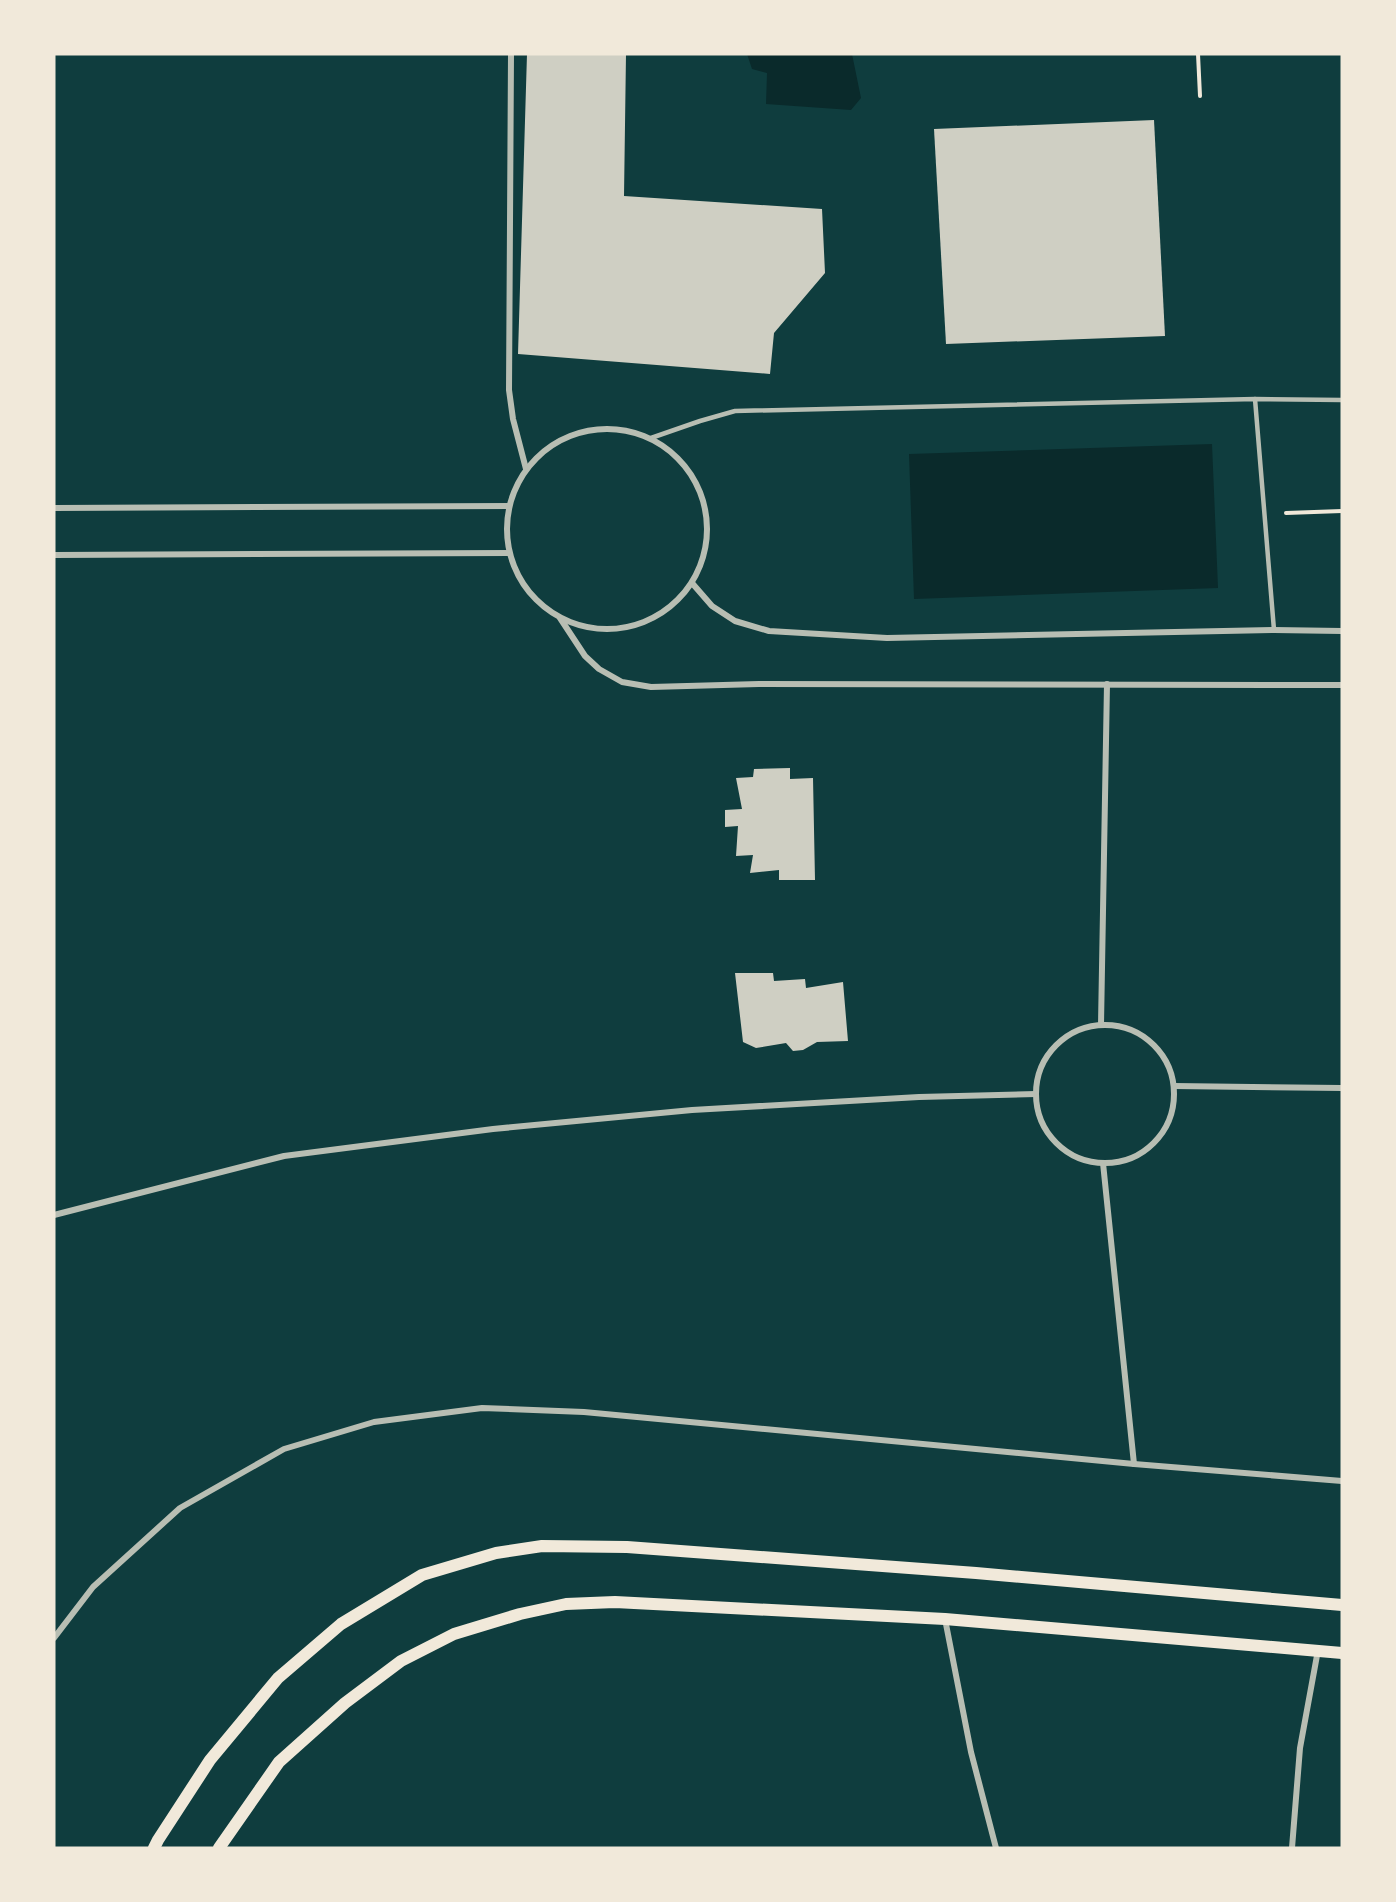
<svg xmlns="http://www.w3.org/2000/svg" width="1396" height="1902" viewBox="0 0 1396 1902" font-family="Poppins,sans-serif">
<rect width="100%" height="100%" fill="#0f3d3e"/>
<g fill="#0a2a2b">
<path d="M747,54h105l9,44 -10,12 -85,-6 1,-31 -15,-4z"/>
<path d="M1212,444l6,144 -304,11 -5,-145z"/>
</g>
<g fill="#cfcfc3">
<path d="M527,54h99l-2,142 198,13 3,64 -51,60 -4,41 -252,-20z"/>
<path d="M1154,120l11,216 -219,8 -12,-215z"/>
<path d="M790,768v11l23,-1 2,102h-36v-10l-29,3 3,-18 -17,1 2,-30 -13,1v-17l17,-1 -6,-31 17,-1 1,-8z"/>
<path d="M735,973h38l1,8 31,-2 1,9 37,-6 5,59 -31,1 -14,8 -10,1 -7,-8 -30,5 -13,-6z"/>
</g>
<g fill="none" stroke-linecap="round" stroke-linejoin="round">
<g stroke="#f1e9da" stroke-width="4">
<path d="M1198,54l2,42"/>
<path d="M1286,513l56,-2"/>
</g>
<g stroke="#b8beb3" stroke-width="4.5">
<path d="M1255,399l19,231"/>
<path d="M651,438l49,-17 35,-10 520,-12 87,1"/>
</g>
<g stroke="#b8beb3" stroke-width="6">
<path d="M511,54l-2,336 4,29 13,50"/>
<circle cx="607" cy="529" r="100"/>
<path d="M54,508l455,-2"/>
<path d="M54,555l455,-2"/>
<path d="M692,583l20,23 23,15 34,10 118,7 387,-8 68,1"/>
<path d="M560,618l25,38 14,13 23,13 29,5 108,-3 583,1"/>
<path d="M1101,1025l6,-341"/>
<circle cx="1105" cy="1094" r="69"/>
<path d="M1174,1086l168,2"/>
<path d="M1103,1163l31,301"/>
<path d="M54,1215l230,-59 209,-27 199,-19 227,-13 117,-3"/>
<path d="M945,1619l26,133 25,96"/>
<path d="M54,1638l39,-51 87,-79 104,-59 90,-27 108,-14 102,4 550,52 208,17"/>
<path d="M1292,1848l8,-100 18,-98"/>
</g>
<g stroke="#f1e9da" stroke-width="12">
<path d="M154,1848l4,-8 52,-80 68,-82 63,-54 81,-49 74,-22 46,-7 85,1 349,26 366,32"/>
<path d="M219,1848l60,-86 66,-59 56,-42 53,-27 66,-20 46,-10 49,-2 330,17 397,34"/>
</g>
</g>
<rect width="1396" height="1902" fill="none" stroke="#f1e9da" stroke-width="111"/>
</svg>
